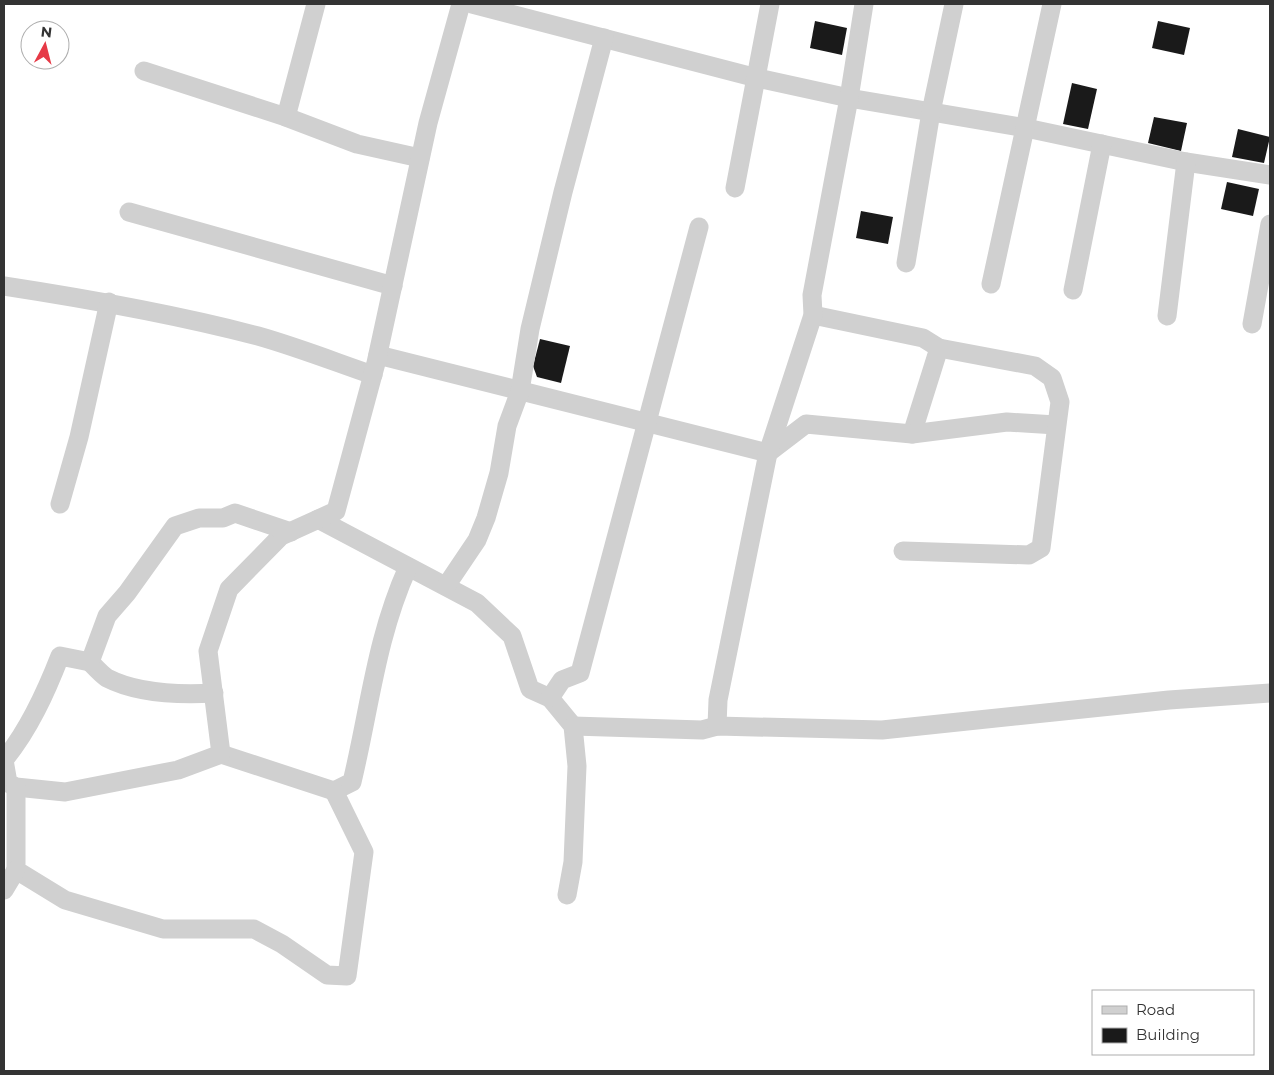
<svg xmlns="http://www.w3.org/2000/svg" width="1274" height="1075" viewBox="0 0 1274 1075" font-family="Montserrat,sans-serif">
<rect width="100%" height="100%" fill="#fff"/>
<g fill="#1a1a1a">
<path d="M815,21l32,7 -5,27 -32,-7z"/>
<path d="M1158,21l32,7 -6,27 -32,-7z"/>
<path d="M1072,83l25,6 -9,40 -25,-5z"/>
<path d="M1154,117l33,6 -6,28 -33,-8z"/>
<path d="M1238,129l32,8 -6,26 -32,-6z"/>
<path d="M1227,182l32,7 -6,27 -32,-7z"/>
<path d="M861,211l32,6 -5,27 -32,-6z"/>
<path d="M540,339l30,7 -9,37 -24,-6 -4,-11z"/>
</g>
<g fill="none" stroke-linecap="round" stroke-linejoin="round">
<g stroke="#d0d0d0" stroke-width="19">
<path d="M472,4l285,74 92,20 177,30 160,34 84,13"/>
<path d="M144,71l142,46 30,-113"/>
<path d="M286,117l71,27 63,14"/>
<path d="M735,188l35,-184"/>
<path d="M129,212l264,74"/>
<path d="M906,263l25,-151 23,-108"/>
<path d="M991,284l61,-280"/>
<path d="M4,286c85,13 170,28 254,50 39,11 77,26 115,39"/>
<path d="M1073,290l29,-146"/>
<path d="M813,315l110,23 16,10 -27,86"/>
<path d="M1167,316l19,-154"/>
<path d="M1252,324l18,-100"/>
<path d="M378,355l390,98 38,-29 106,10 95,-12 49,3"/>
<path d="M60,504l19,-67 30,-135"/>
<path d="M318,519l159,84 35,33 18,53 20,9 23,28 4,40 -4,96 -6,33"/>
<path d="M903,551l126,4 12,-7 19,-146 -8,-24 -17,-12 -96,-18"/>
<path d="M446,586l31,-46 9,-22 13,-45 8,-47 13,-35 10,-62 33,-137 41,-154"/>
<path d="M90,662c5,5 11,12 17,16 31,16 72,17 107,15"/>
<path d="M550,698l12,-18 18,-7 119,-446"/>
<path d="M573,726l129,4 15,-4 165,4 287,-30 101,-7"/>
<path d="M717,726l1,-26 50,-247 45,-138 -1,-20 37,-197 15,-94"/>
<path d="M221,754l113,37 18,-9c18,-75 24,-144 56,-215"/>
<path d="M4,760l4,23 8,4 49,5 113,-22 43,-16 -13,-103 21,-62 52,-53 55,-25 40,-148 52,-240 33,-119"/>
<path d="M4,760c25,-30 42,-68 56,-104l30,6 17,-46 20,-23 48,-67 24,-8h24l12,-5 56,19"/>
<path d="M16,787v83l49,30 98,29h91l28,15 45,31 20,1 17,-124 -30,-61"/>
<path d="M4,890l12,-20"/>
</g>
</g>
<rect width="1274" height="1075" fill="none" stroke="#333333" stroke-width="10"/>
<rect x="1092" y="990" width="162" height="65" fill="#ffffff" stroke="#adadad"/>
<rect x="1102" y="1006" width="25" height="8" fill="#d0d0d0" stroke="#adadad"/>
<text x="1136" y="1015" font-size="15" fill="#333333">Road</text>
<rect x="1102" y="1028" width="25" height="15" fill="#1a1a1a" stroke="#adadad"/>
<text x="1136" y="1040" font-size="15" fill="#333333">Building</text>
<g transform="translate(45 45) rotate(7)"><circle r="24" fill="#ffffff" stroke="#adadad"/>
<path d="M0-4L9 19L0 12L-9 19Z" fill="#e63946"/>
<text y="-8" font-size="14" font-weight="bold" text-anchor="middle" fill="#333333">N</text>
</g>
</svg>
